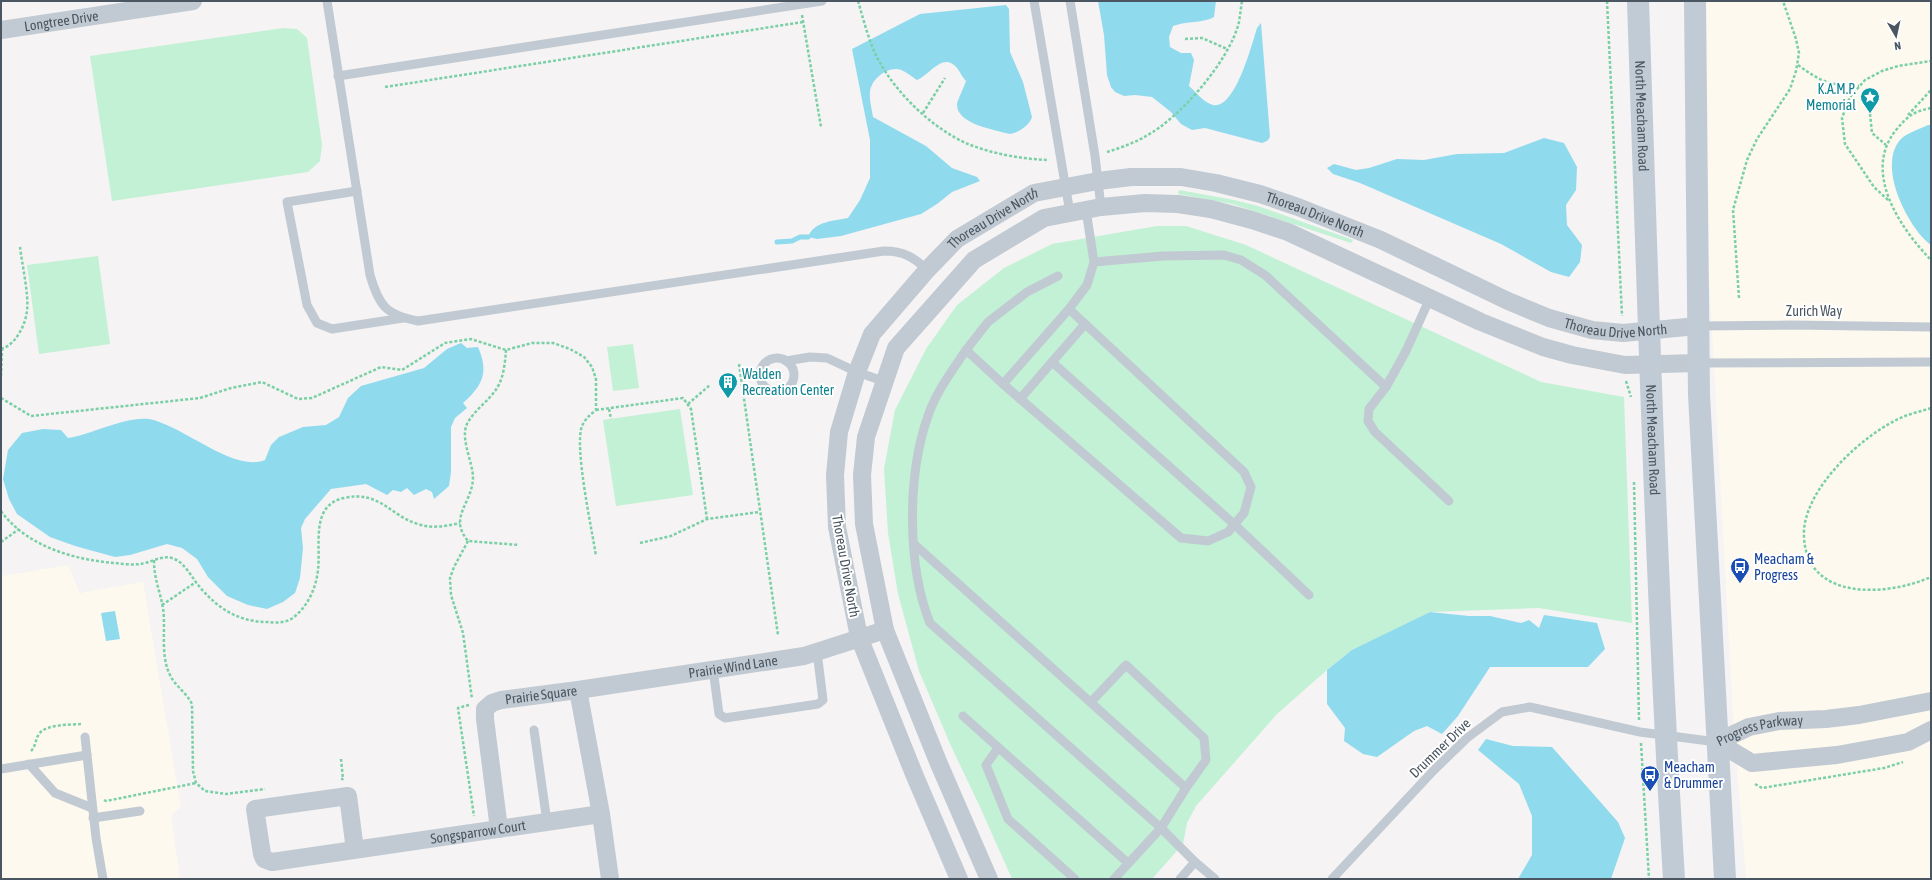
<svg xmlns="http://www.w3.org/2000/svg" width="1932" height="880" viewBox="0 0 1932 880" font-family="'Asap Condensed',sans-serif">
<rect width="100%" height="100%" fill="#f5f3f3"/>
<g fill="#fdf9ef">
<path d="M1694,1h237v878h-185l-13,-163z"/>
<path d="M68,565l12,28 63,-11 38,225 -10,9 9,63h-179v-303z"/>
</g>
<g fill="#c3f1d5">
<path d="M283,28l14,1 10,9 15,107 -2,16 -12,11 -196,29 -22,-145z"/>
<path d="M1179,190l55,10 24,6 95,34 -2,3 -119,-39 -54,-10z"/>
<path d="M1157,226h29l60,19 295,137 83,15 8,226 -93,-15 -109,4 -83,42 -20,16 -50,44 -81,92 -9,17 -4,21 -31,35h-140l-32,-72 -29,-61 -32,-75 -21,-77 -10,-61 -4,-64 11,-59 31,-61 31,-44 47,-37 48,-24z"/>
<path d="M98,256l12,88 -71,10 -12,-89z"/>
<path d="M633,344l6,44 -26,3 -6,-44z"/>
<path d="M680,409l13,86 -77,11 -13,-86z"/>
</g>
<g fill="#90daee">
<path d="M1098,1h118l-2,16c-10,6 -28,4 -41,9l-4,11 1,10 11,6h10l3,7 -5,26c7,6 15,17 24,19 22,5 39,-61 44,-77l4,-5 9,114 -3,4 -5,2 -57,-15 -13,2 -11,-6 -10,-12 -19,-15 -17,-2 -11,1 -9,-4 -4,-5 -4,-12 -3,-40z"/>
<path d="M1006,5l3,4 1,43 13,30 9,35c-2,8 -14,16 -22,17 -15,-4 -54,-10 -53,-30 1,-5 7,-17 9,-23 -4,-4 -5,-8 -9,-13 -14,-17 -27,7 -40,12 -6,-4 -13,-10 -20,-11 -12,-1 -26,11 -27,23 -1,7 2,18 3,25l53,29 26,22 25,9 3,4 -28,11 -15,12 -16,10 -80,22 -24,3 -9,-2c6,-16 26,-16 40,-19l12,-18 10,-22v-38l-18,-91 68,-35z"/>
<path d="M1928,125h3v120c-23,-17 -55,-80 -30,-106 6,-6 19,-10 27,-14z"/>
<path d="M1544,138l20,5 13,24 -1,23 -10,15 1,20 15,20 -2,17 -11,15 -18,-5 -50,-28 -141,-61 -27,-9 -6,-6 7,-4 22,6 13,-2 28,-9 27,1 33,-6 47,-1z"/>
<path d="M461,343l6,5 11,-1c11,25 5,38 -15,56l4,5 -12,10 -4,9v45l-2,14 -15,13 -2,-7 -6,-3 -12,6 -7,-7 -6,4 -8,-2 -6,5 -21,-11 -35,5 -26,30 -4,9 2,20 -3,30 -5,15 -12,9 -16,7 -19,-4 -21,-9 -19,-19 -11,-18 -15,-11 -15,-4 -37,11 -15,2 -40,-11 -25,-9 -33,-23 -8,-15 -6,-20 5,-29 14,-17 21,-4 18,1 7,8c25,-4 57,-22 81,-19 33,6 85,54 116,41l6,-15 8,-8 24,-10 23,-2 13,-8 9,-19 13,-12 63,-18 23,-19z"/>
<path d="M115,611l5,28 -14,2 -5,-28z"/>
<path d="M1430,612l39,4h21l31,7 8,-3 10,8 5,-13 53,8 8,26 -17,18h-98l-32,49 -16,18 -15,-8 -13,5 -37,26 -14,-3 -19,-13 1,-13 -18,-24v-34l25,-20z"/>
<path d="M1486,739l27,7 39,1 66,75 7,16 -14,41h-93l14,-24v-39l-13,-32 -41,-34z"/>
</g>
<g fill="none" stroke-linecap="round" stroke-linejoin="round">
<path stroke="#90daee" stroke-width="5" d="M777,242l15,-1 8,-4h8"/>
<g stroke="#7ad0a6" stroke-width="2.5" stroke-dasharray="3 2" stroke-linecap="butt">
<path d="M858,1c6,20 11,42 21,60 18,33 54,68 89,83 25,10 54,15 80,16"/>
<path d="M1607,1l15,315"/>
<path d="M802,15l19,112"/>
<path d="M1185,39l17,-1 25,11"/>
<path d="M1798,65c22,16 32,21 61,21"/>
<path d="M385,87l418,-65"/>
<path d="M1931,108c-19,4 -23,8 -35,22 -34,42 4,98 35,130"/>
<path d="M923,113l22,-35"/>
<path d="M1870,114l2,19 14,12"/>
<path d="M1908,115l23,-25"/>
<path d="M1107,152c13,-4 27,-9 39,-16 34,-18 84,-76 93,-114 1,-7 2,-14 3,-21"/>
<path d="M1888,200l-14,-13 -29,-43 -3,-26 8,-21 15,-17 17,-9 16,-5 33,-5"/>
<path d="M1739,298l-6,-88 14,-50 10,-21 33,-50 6,-18 3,-18 -3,-14 -13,-38"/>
<path d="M1,349c15,-4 25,-25 26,-39 2,-15 -5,-46 -7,-63"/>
<path d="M506,350c-1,12 -2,27 -9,38 -8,13 -23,22 -30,36 -7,15 6,38 6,54 -1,26 -25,39 -5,63l51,4"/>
<path d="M739,364l39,271"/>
<path d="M1,376l1,-26"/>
<path d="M1626,381l5,16"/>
<path d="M1,398l30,18 169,-18 31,-10 31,-6 36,17 14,-1 69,-31 21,3 43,-27 26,-4 35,11 26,-7h21l17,6 14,8 8,10 4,12v31c-6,5 -11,9 -14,16 -8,21 10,104 14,130"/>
<path d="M688,404l22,-19"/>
<path d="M1931,408c-9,3 -18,5 -26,8 -40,16 -104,74 -101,121 3,65 84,59 127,40"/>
<path d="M609,409l2,10"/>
<path d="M596,410l87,-12 8,11 16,110"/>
<path d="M1634,482l5,238"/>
<path d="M1,511c25,35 73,49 114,52 8,1 17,2 25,1 10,-1 21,-9 32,-6 10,3 17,14 23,23 19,25 41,41 73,41 8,1 19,1 26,-5 14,-11 22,-29 24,-47 3,-25 -8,-65 26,-72 36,-8 46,18 74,26 14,5 28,2 42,-1"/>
<path d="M468,541l-14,26 -4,11 1,17 12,38 9,66"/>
<path d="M1,542l18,-13"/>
<path d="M640,543l31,-7 36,-17 52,-7"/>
<path d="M154,560c0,19 6,31 9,48 3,22 -3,47 7,67 5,11 17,18 22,29l1,67 3,12 9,8 21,3 39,-5"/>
<path d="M162,605l34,-23"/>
<path d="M469,705l-11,3 16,108"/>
<path d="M1641,743l8,136"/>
<path d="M31,751c5,-5 4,-11 8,-17 7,-10 30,-9 43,-10"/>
<path d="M341,759l2,20h-2"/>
<path d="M1755,784l7,4 122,-20 19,-6"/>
<path d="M104,800l2,1 90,-18"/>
</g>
<g stroke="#c1cad2" stroke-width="9">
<path d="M327,1l43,274c9,31 16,40 48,46l466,-70c19,0 30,6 43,19"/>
<path d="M1034,1l36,212"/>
<path d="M1070,1l25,155 6,51"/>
<path d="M338,76l484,-75"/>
<path d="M357,191l-70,11 20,103 10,18 15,6 71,-11"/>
<path d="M1094,262l69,-6 61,-1 17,5 24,15 121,112 -17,22 -1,12 7,11 74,69"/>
<path d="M1058,276l-31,16 -39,30 -22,28 37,34 66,-75 18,-24 7,-23 -8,-52"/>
<path d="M1698,326l94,-1 139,2"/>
<path d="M966,350c-14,21 -30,42 -38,66 -21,59 -21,150 2,207l231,205 34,34"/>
<circle cx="777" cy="375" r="17"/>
<path d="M786,361l24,-4 17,1 30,14 26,9"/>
<path d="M1052,362l183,163 74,70"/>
<path d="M1698,363l233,-1"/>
<path d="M1003,384l178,154 27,3 20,-9 16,-19 7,-26 -7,-15 -175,-163"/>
<path d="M1386,387l20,-36 24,-53"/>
<path d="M1020,399l65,-75"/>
<path d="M914,544l272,244 -25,40 -47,51"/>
<path d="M713,669l6,45 6,4 93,-14 5,-4 -6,-48"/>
<path d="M1091,702l35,-37 78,73 2,22 -20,28"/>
<path d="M963,716l165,147"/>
<path d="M534,730l13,92"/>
<path d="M85,737l11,101 7,41"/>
<path d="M998,748l-12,17 22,54 67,60"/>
<path d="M29,764l26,29 37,15"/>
<path d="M1,769l86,-14"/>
<path d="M93,818l47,-7"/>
<path d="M1180,879l15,-17 20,17"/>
<path d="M1332,879l102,-109 33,-32 35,-26 28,-5 110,25 77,10"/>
</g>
<g stroke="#c1cad2" stroke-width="18">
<path id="s1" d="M1,30l192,-29"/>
<path d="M578,690l23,124 9,65"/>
<path d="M1717,742l35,21 85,-8 71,-13 23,-12"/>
<path id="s2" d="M1717,742l32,-15 30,-6 47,-2 33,-4 72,-14"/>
<path id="s3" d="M499,829l-14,-110v-10l7,-6 9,-3 77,-10 226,-34 81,-26"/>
<path id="s4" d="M355,850l-7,-54 -93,13 7,45 2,5 8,3 329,-48"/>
<path id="s5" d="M959,879l-45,-105 -55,-137 -22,-110 -2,-52 4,-43 18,-60 15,-38 55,-64 30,-31 77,-46 64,-12 33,-4h50l35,6 44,11 38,13 83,33 127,61 41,17 43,12 31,3 74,-7"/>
<path d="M989,879l-50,-115 -54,-134 -21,-106 -2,-49 4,-38 30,-89 78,-88 70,-42 57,-11 44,-4 33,1 33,5 41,11 36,12 193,90 62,25 29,8 53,10 73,-2"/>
</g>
<g stroke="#c1cbd6" stroke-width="22">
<path id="s6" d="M1638,1c10,293 18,586 36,878"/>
<path d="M1695,1l4,394 26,484"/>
</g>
</g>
<defs>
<g id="sight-pin" transform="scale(1)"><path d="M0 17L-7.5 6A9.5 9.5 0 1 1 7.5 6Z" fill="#0f9aa8" stroke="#fff"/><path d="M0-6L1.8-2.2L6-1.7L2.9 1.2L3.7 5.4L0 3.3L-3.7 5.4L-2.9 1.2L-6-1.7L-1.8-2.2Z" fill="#fff"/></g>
<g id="building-pin" transform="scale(1)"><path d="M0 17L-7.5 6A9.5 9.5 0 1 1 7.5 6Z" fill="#0f9aa8" stroke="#fff"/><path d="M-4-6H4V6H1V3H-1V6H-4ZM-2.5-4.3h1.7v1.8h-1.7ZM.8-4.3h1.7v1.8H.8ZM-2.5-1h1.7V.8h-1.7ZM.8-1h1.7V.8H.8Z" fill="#fff"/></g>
<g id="bus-pin" transform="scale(1)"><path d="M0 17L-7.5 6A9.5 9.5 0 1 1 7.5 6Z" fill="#1a4fb4" stroke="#fff"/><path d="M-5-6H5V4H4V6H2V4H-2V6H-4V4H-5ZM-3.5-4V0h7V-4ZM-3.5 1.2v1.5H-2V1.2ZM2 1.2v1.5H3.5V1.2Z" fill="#fff"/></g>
</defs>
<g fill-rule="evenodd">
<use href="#sight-pin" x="1870" y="97"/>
<use href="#building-pin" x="728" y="382"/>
<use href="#bus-pin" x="1740" y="567"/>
<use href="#bus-pin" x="1650" y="775"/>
</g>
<g text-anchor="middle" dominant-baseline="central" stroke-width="4" stroke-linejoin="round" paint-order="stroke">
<g font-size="14" fill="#4a5661" stroke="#fff">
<text stroke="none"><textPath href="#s1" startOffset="61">Longtree Drive</textPath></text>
<text stroke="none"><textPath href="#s6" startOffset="115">North Meacham Road</textPath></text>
<text stroke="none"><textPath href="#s5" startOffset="1078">Thoreau Drive North</textPath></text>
<text stroke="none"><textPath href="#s5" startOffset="742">Thoreau Drive North</textPath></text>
<text x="1814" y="311">Zurich Way</text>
<text stroke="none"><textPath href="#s5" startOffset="1402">Thoreau Drive North</textPath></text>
<text stroke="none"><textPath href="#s6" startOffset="439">North Meacham Road</textPath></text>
<text transform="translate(846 566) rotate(80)">Thoreau Drive North</text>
<text stroke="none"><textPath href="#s3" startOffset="374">Prairie Wind Lane</textPath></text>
<text stroke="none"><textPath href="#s3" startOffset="180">Prairie Square</textPath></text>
<text stroke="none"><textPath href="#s2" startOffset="45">Progress Parkway</textPath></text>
<text transform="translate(1440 748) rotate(-44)">Drummer Drive</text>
<text stroke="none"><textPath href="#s4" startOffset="416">Songsparrow Court</textPath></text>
</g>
<g font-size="14" fill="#0d838f" stroke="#fff" text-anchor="end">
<text x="1856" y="89">K.A.M.P.<tspan x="1856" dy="16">Memorial</tspan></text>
<text x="742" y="374" text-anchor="start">Walden<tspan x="742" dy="16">Recreation Center</tspan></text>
</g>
<g font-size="14" fill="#164399" stroke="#fff" text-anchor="start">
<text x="1754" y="559">Meacham &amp;<tspan x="1754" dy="16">Progress</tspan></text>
<text x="1664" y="767">Meacham<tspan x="1664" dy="16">&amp; Drummer</tspan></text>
</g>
</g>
<rect width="1932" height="880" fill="none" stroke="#4a5661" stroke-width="4"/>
<g transform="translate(1896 36) rotate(171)" stroke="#ffffff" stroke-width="3" paint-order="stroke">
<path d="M0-3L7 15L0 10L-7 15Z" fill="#4a5661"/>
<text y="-6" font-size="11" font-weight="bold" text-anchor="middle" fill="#4a5661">N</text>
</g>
</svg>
